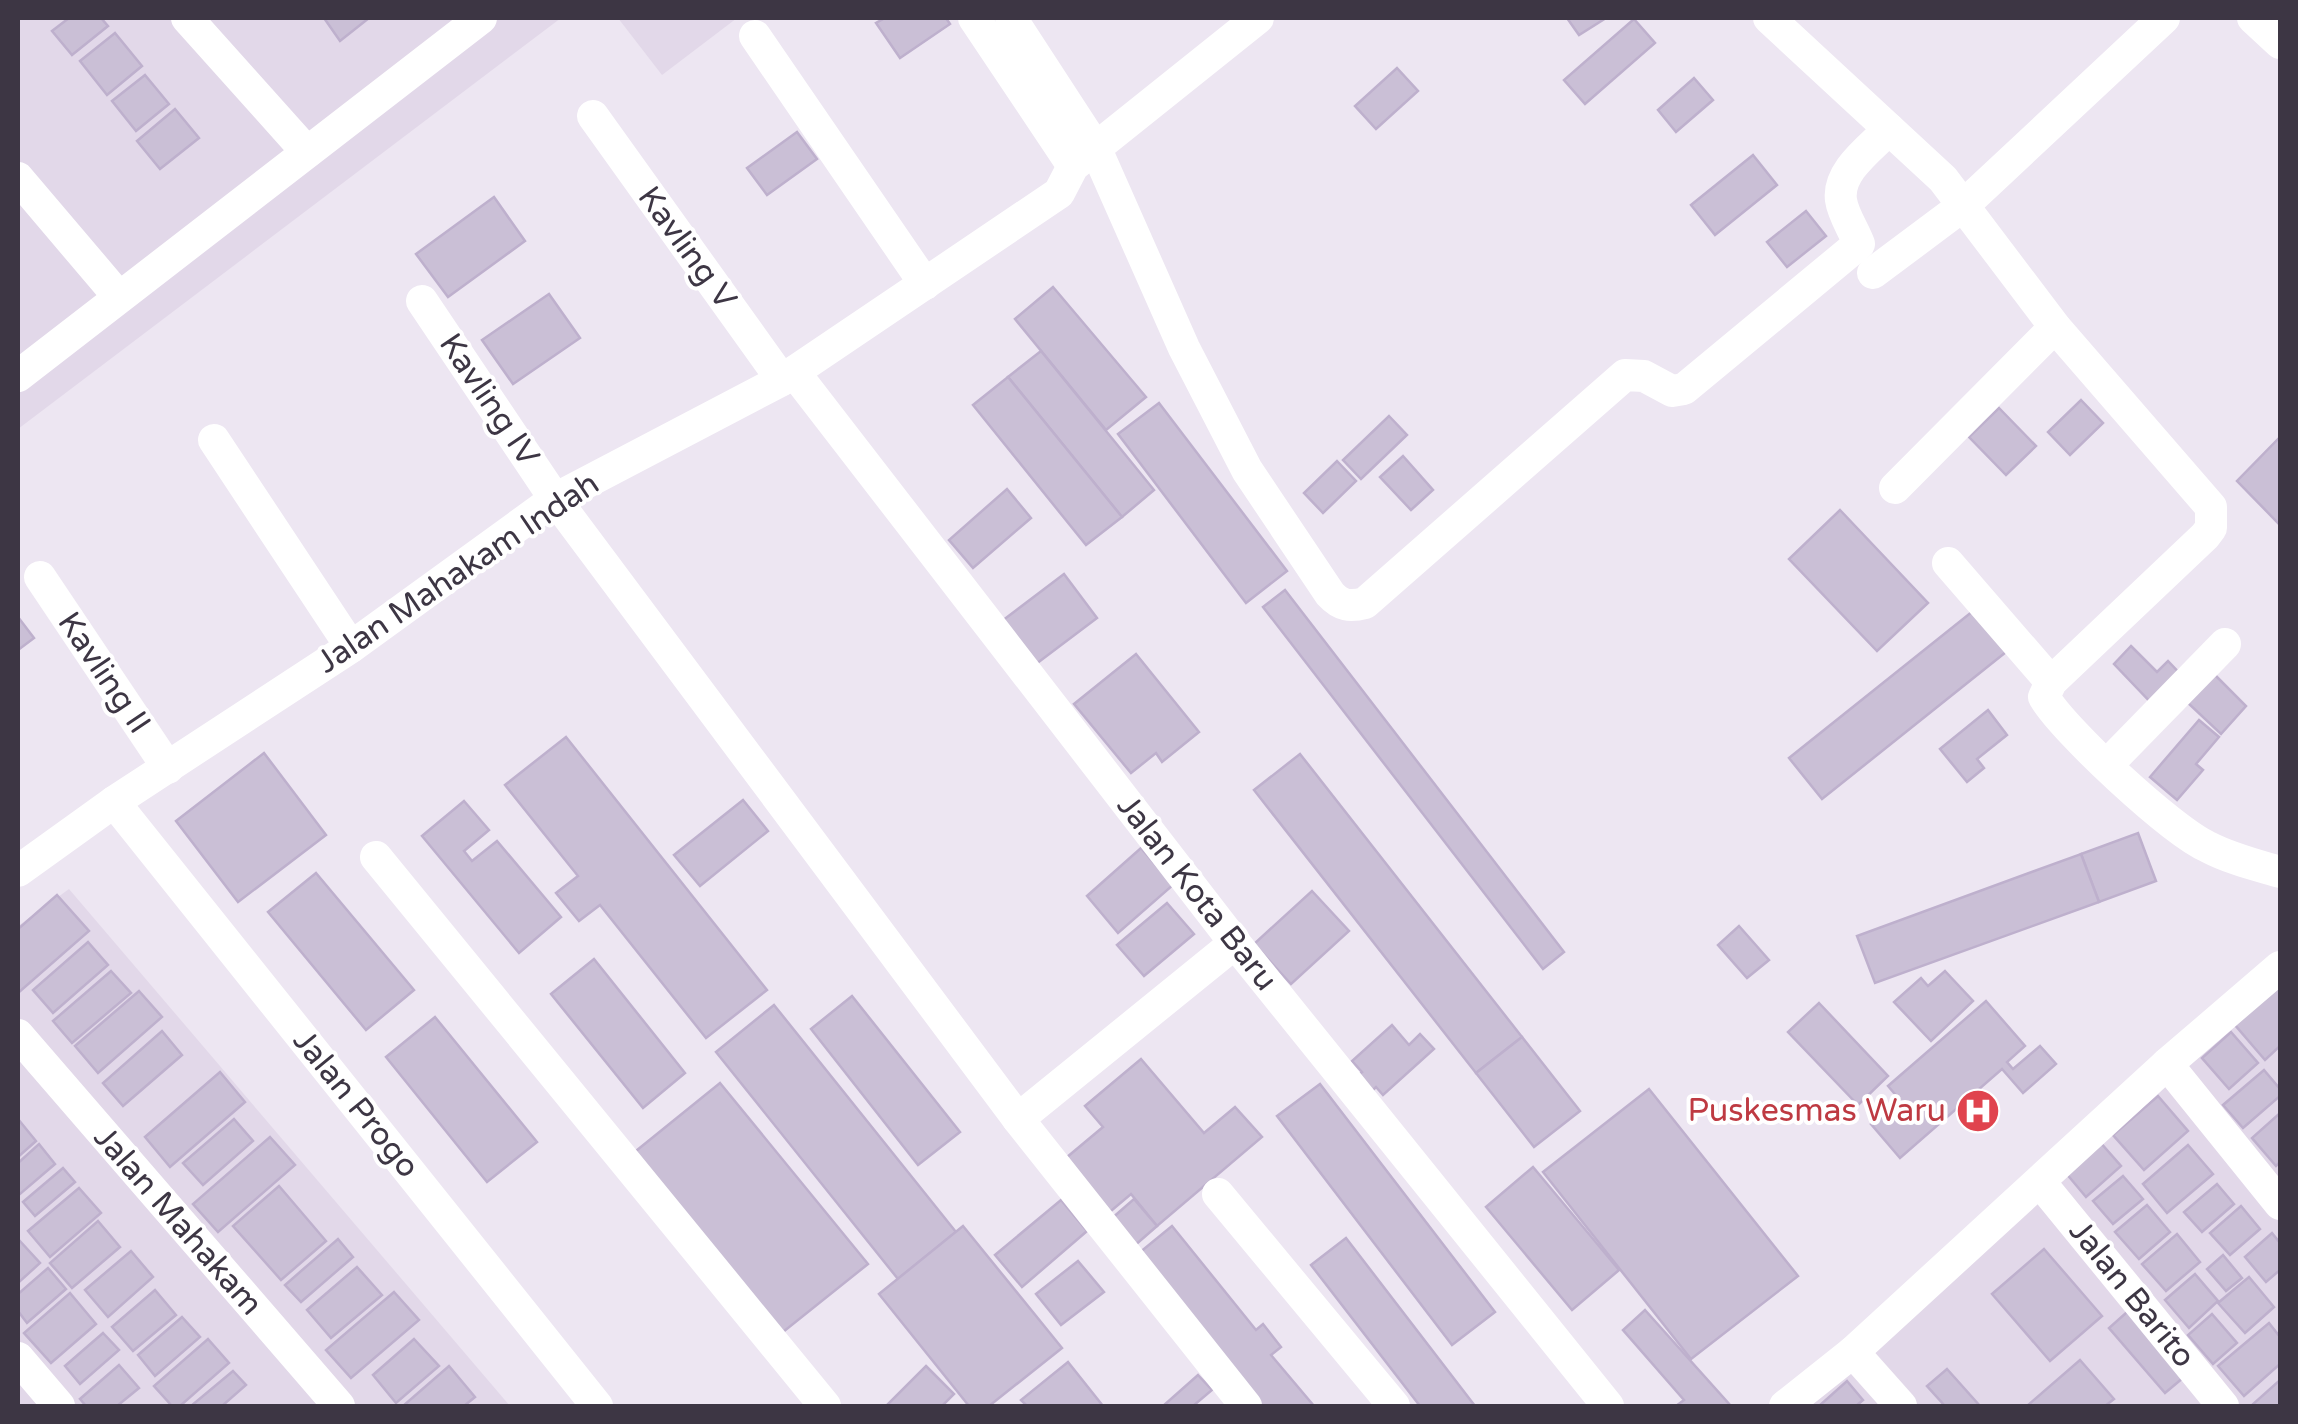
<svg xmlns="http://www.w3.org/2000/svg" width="2298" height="1424" viewBox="0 0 2298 1424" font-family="'Varela Round',sans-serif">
<rect width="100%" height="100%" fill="#ede6f2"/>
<g fill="#e2d8e9">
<path d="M18,18h543l-543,411z"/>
<path d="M618,18h119l-75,57z"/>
<path d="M69,889l441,517h-492v-480z"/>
<path d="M2280,979v427h-483z"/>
</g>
<g fill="#cabfd6" stroke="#beb0cd" stroke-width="2.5">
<path d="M69,18h32l7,8 -36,29 -20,-24z"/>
<path d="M324,18h45l-29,23z"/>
<path d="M885,18h61l4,6 -50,34 -24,-35z"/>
<path d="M1567,18h39l-27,17z"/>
<path d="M1634,19l21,24 -70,61 -21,-24z"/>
<path d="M115,33l27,33 -35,29 -27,-34z"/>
<path d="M1397,68l21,23 -42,38 -21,-23z"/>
<path d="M145,75l24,29 -33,27 -24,-30z"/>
<path d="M1694,78l19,22 -37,32 -18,-22z"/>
<path d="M175,109l24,29 -39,31 -23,-28z"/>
<path d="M797,132l20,27 -50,36 -20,-27z"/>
<path d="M1753,155l24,30 -62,50 -24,-30z"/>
<path d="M494,197l31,44 -77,56 -32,-43z"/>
<path d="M1806,211l20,25 -39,31 -20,-25z"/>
<path d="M1053,287l93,110 -40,33 -91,-111z"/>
<path d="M549,294l31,44 -67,46 -31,-44z"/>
<path d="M1041,351l113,139 -32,27 -114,-140z"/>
<path d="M1008,377l114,140 -36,28 -113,-140z"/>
<path d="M2081,400l22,23 -33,32 -22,-23z"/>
<path d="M1159,403l128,168 -41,32 -128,-169z"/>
<path d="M1999,408l37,38 -30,29 -37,-38z"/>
<path d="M1389,416l18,19 -46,44 -18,-19z"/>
<path d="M2280,437v85l-1,2 -42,-43z"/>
<path d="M1403,456l30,34 -22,20 -31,-33z"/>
<path d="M1337,461l19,20 -33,32 -19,-20z"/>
<path d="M1007,489l24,29 -58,50 -24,-28z"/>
<path d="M1840,510l88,93 -51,48 -88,-92z"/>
<path d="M1064,574l33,44 -61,46 -34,-43z"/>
<path d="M1285,590l279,362 -21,17 -280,-362z"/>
<path d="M1978,607l33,41 -189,151 -33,-41z"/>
<path d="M18,617l16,21 -16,12z"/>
<path d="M2131,646l26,26 11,-11 18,19 -30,28 -42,-44z"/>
<path d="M1136,654l63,78 -37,30 -6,-9 -25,20 -57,-69z"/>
<path d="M2215,675l31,31 -25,28 -33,-31z"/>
<path d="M1988,710l19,25 -30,24 7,9 -17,14 -27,-33z"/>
<path d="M2199,720l20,17 -23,27 7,6 -26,30 -27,-23z"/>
<path d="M566,737l201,253 -61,48 -106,-133 -21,16 -23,-28 22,-17 -73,-91z"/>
<path d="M264,753l62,82 -88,67 -62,-81z"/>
<path d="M1300,754l222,283 -46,36 -222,-283z"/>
<path d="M743,800l25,31 -68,55 -26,-31z"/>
<path d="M464,801l25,29 -25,21 8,10 25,-20 64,76 -42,36 -97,-117z"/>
<path d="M2138,833l18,48 -57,21 -18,-48z"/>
<path d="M1141,848l32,37 -55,48 -31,-37z"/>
<path d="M2081,854l18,48 -224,81 -18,-47z"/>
<path d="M316,873l98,117 -48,40 -98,-118z"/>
<path d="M1312,891l37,40 -58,53 -37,-40z"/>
<path d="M57,895l32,36 -71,62v-64z"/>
<path d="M1167,903l27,31 -50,42 -27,-31z"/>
<path d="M1739,926l30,34 -22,18 -29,-33z"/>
<path d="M88,942l20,23 -55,48 -20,-23z"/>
<path d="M594,959l91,114 -42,35 -92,-114z"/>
<path d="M111,971l20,22 -59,50 -19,-22z"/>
<path d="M1945,971l28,30 -42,40 -37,-39 27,-24 7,8z"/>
<path d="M2280,985v61l-15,14 -30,-35z"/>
<path d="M139,991l23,26 -64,56 -23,-27z"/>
<path d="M852,996l108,136 -42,33 -107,-136z"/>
<path d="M1986,1001l39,45 -18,16 6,7 27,-23 16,18 -33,29 -21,-24 -102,89 -29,-34 28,-25 -11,-13z"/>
<path d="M1819,1003l69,73 -30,29 -70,-73z"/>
<path d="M774,1005l182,227 -58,47 -182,-227z"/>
<path d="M435,1017l102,125 -50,40 -101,-125z"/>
<path d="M1392,1025l17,20 11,-11 14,15 -51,46 -7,-8 -5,5 -14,-16 5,-4 -10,-11z"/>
<path d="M162,1031l20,24 -59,51 -20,-23z"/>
<path d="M2231,1032l27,31 -29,26 -27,-31z"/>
<path d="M1522,1037l58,74 -46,36 -58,-74z"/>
<path d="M1141,1059l63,74 31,-26 27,30 -105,89 -26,-32 -26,22 -45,-53 43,-36 -18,-21z"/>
<path d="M2264,1070l16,19v7l-37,32 -20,-23z"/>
<path d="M220,1072l25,30 -75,65 -25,-30z"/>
<path d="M720,1083l148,181 -90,72 -147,-181z"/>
<path d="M1320,1084l175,228 -43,33 -175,-229z"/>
<path d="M1649,1089l149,187 -107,83 -148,-187z"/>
<path d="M2158,1096l30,35 -44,39 -31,-35z"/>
<path d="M2280,1113v49l-4,4 -24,-28z"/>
<path d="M18,1119l18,22 -18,16z"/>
<path d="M234,1119l19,22 -50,44 -20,-22z"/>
<path d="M270,1137l25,28 -77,67 -25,-28z"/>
<path d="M2100,1142l21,24 -35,31 -21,-25z"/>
<path d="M39,1144l16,20 -35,30 -2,-3v-28z"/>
<path d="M2188,1145l25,29 -46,39 -24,-29z"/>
<path d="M1533,1167l86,103 -47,40 -86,-103z"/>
<path d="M63,1168l12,14 -40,34 -12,-14z"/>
<path d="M2123,1176l20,23 -30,25 -20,-23z"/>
<path d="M2217,1184l17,20 -32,28 -18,-20z"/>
<path d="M279,1186l47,55 -45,39 -48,-54z"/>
<path d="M79,1188l22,25 -51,44 -22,-26z"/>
<path d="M1134,1199l23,27 -24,21 -23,-27z"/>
<path d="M1061,1200l26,31 -65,56 -27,-32z"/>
<path d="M2147,1205l23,27 -31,27 -24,-27z"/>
<path d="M2241,1206l19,23 -30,26 -20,-22z"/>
<path d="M98,1221l22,26 -48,41 -22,-25z"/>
<path d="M963,1226l99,122 -73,58h-20l-90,-112z"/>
<path d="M1172,1226l84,104 7,-6 18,23 -10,8 43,51h-61l-120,-148z"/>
<path d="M2272,1233l8,10v27l-14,12 -21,-25z"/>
<path d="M2177,1234l23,28 -34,29 -24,-27z"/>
<path d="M1346,1238l129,168h-55l-109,-141z"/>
<path d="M338,1239l15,18 -52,45 -16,-17z"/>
<path d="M19,1240l21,23 -22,20v-42z"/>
<path d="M2044,1249l58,67 -52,45 -58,-67z"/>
<path d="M131,1251l22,26 -45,40 -23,-27z"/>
<path d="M2223,1255l19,23 -16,13 -19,-22z"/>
<path d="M1078,1261l26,31 -43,33 -25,-31z"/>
<path d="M357,1267l25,28 -51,43 -24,-28z"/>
<path d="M48,1268l18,21 -39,34 -9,-12v-17z"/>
<path d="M2195,1274l23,27 -29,27 -24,-28z"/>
<path d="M2249,1277l25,30 -29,26 -27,-30z"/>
<path d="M155,1290l21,25 -43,36 -21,-24z"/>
<path d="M394,1292l25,28 -68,58 -25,-28z"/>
<path d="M70,1293l26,31 -45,39 -27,-30z"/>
<path d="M1645,1310l86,96h-55l8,-6 -61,-70z"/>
<path d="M2127,1312l57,65 -19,16 -56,-65z"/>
<path d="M2212,1314l25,29 -24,21 -25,-29z"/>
<path d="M182,1317l18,20 -45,39 -17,-21z"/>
<path d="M2269,1323l11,14v27l-36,32 -26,-30z"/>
<path d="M103,1333l16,17 -39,34 -15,-18z"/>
<path d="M208,1339l21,24 -49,43h-8l-18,-20z"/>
<path d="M414,1339l25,27 -43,37 -23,-28z"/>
<path d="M2080,1360l34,39 -9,7h-78z"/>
<path d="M1068,1362l35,44h-76l-6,-6z"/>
<path d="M119,1365l20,23 -22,18h-31l-6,-7z"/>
<path d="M449,1366l26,31 -11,9h-61z"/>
<path d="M926,1366l28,28 -12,12h-56z"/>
<path d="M1947,1369l33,37h-35l-18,-20z"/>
<path d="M233,1371l13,14 -24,21h-31z"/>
<path d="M1198,1375l14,15 -19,16h-30z"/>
<path d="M2280,1380v26h-27l-1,-1z"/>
<path d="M1847,1381l16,19 -7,6h-37z"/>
</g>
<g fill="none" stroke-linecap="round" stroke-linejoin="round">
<g stroke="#fff" stroke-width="32">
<path d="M187,18l120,134"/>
<path d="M974,18l99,148"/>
<path d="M1011,18l84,129 89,201 63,122 83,124c11,12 20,13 35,9l260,-228 19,1 28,15 12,-2 175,-145c-5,-14 -16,-29 -18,-44 -4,-29 30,-52 48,-71"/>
<path d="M1769,18l174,161 112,148 156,180v21l-6,8 -154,146 -7,15c20,34 127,133 164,150 23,12 48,18 72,25"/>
<path d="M2253,18l27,25"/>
<path d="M755,36l170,248"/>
<path d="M593,116l189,264"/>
<path d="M18,178l101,119"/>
<path d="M1873,273l91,-68 200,-187"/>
<path d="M422,301l133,198 463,620 228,287"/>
<path d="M794,372l441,571 373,463"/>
<path d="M18,376l463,-358"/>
<path d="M214,440l137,207"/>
<path d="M1895,488l160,-161"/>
<path d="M1948,563l103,119"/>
<path d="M40,577l128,191"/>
<path d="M2107,765l118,-121"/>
<path d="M114,802l483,604"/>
<path d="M376,857l449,549"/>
<path d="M18,871l96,-69 237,-155 204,-148 227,-119 277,-187 14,-27 185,-148"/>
<path d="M18,1035l321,371"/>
<path d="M2167,1064l113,140"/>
<path d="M1018,1119l217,-176"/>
<path d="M2040,1182l183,224"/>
<path d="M1218,1194l176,212"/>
<path d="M1853,1352l48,54"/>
<path d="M18,1358l41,48"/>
<path d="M1785,1406l68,-54 314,-288 113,-97"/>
</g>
</g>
<defs>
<g id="hospital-disc" transform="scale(2.25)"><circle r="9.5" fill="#e0444e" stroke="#fff"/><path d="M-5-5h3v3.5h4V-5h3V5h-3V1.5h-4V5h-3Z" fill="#fff"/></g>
</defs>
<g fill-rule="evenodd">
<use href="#hospital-disc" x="1978" y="1111"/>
</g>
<g text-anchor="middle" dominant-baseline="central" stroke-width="8" stroke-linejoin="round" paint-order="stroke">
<g font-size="32" fill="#3d3644" stroke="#fff">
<text transform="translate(687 248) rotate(54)">Kavling V</text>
<text transform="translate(489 400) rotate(56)">Kavling IV</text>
<text transform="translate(458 573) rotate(-34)">Jalan Mahakam Indah</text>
<text transform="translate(104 673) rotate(56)">Kavling II</text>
<text transform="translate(1197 893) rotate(52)">Jalan Kota Baru</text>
<text transform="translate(356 1104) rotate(51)">Jalan Progo</text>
<text transform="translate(178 1221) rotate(49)">Jalan Mahakam</text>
<text transform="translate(2132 1294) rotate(51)">Jalan Barito</text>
</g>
<g font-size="32" fill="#be3a42" stroke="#fff" text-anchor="end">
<text x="1946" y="1111">Puskesmas Waru</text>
</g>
</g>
<rect width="2298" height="1424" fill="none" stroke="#3d3644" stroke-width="40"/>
</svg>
